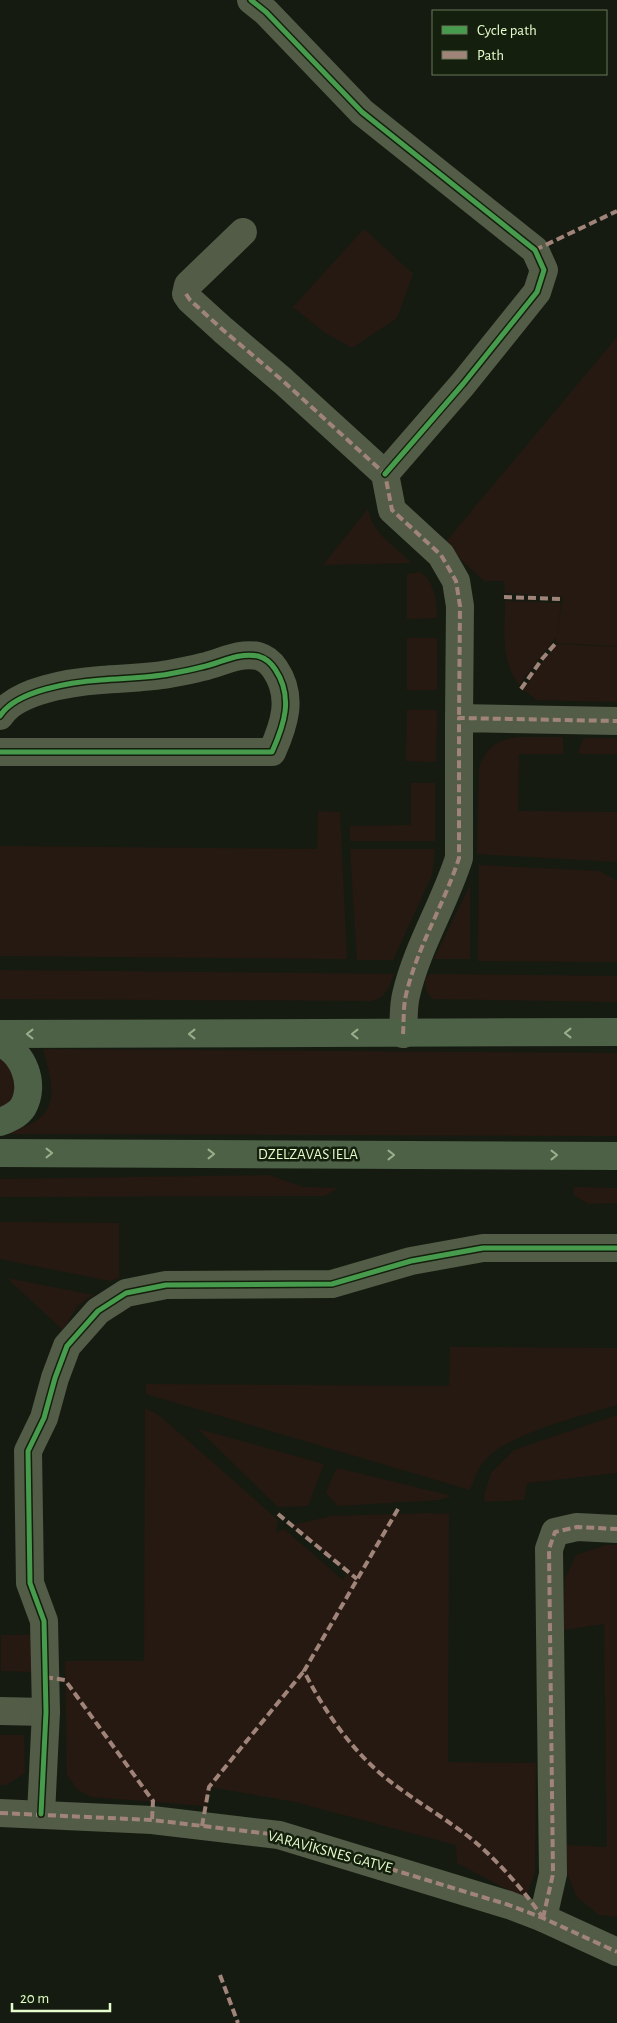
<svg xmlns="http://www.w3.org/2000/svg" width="617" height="2023" viewBox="0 0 617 2023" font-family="'Alegreya Sans',sans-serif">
<rect width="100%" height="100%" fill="#161b11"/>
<g fill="#261911">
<path d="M364,229l49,45 -16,44 -45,30 -28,-16 -31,-25z"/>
<path d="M617,337v309l-61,-3v-6l-37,48c-19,-27 -14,-52 -14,-84l56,2 -4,31 6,-37 -58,-4 -1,-12h-20l-40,-37z"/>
<path d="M368,509c5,26 26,36 43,54l-88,2z"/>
<path d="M420,572c15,11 17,29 17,46l-30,1v-45z"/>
<rect x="407" y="638" width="30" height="52"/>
<path d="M558,644l59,3v55l-80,-2 -13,-10 14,-23z"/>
<path d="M407,710h30l-1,52 -30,-1z"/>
<path d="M519,737h44v17h-44l-1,57 99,1v50l-140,-8 2,-86c6,-20 19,-29 40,-31z"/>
<path d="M584,738h33v16h-38v-5z"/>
<path d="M411,783h24v58h-85v-15l61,-1z"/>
<path d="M318,811l22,1 7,147 -347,-3v-110l317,3z"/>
<path d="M350,849h85l-3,26 -39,85h-36z"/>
<path d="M479,865l121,6 17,10v81l-139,-1z"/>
<path d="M470,885v74h-36z"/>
<path d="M0,970l394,4c-6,14 -8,24 -23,27l-371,-2z"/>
<path d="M430,974l187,2v26l-184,-3c-7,-6 -8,-11 -8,-20z"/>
<path d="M43,1049l574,4v83l-617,-2c8,-4 17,-5 26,-8 37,-14 25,-48 17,-77z"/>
<path d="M0,1056c17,19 23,37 0,55z"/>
<path d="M269,1175l34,12 35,1 -13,8 -325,1v-18z"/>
<path d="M573,1187l44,1v15l-29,1 -14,-9z"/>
<path d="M0,1222l119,1v55l-9,3 -110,-22z"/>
<path d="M7,1278l86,17 -16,11 -14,24z"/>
<path d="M450,1347l167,1v57c-33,10 -114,30 -134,57 -6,8 -9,19 -13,28l-324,-96v-10l303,2z"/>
<path d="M145,1408l15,8 118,104 -2,12 8,-3 59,51 4,-8 -55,-47 40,-9 98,-3 19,1 -1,248 88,1 -1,109 -8,23 -4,3 -66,-35 -1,-18 -161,-43 -85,-15 -3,19 -116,-9 -13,-7 -11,-15 -2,-114h79z"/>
<path d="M617,1415v58l-90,10 -3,17 -39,2 -1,-6 7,-23 23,-23z"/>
<path d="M198,1429l126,35 -16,42 -30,1z"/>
<path d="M337,1468l115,28 -13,4 -101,6 -12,-14z"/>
<path d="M606,1545h11v372l-18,-2 -23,-19 -10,-27v-24l41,2 -3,-223 -41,6 2,-51 11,-24z"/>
<path d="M1,1635h31v37l-31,-1z"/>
<path d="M0,1735h24l1,38 -19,12h-6z"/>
</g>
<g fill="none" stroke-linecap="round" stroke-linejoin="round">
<g stroke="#525c47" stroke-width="28">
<path d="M251,0l15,12 96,100 173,138 9,20 -7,22 -74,92 -78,90"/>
<path d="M243,232l-55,53 -2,9 4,6 33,30 60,51 102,93 7,36 49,45 15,26 4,25 -1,112"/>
<path d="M0,716c16,-26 73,-34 101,-36 22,-2 46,-2 68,-6 11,-2 22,-4 33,-7 19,-4 36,-15 56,-11 7,2 13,7 17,13 19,28 9,56 -3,83h-272"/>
<path d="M403,1034c1,-13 0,-27 3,-39 11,-48 38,-90 53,-137v-140l158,3"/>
<path d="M0,1711l46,1"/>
<path d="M0,1813l152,7 127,15 230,70 34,13 74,34"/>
<path d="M41,1814l5,-102 -2,-91 -14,-38 -2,-132 16,-33 11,-40 12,-32 31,-35 28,-18 40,-8 166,-1 79,-23 72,-13h134"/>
<path d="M543,1918l10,-44 -4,-325 6,-17 22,-5 40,2"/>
</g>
<g stroke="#4d6147" stroke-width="28">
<path d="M0,1034l617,-2"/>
<path d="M0,1043c23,9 36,41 23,64 -5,8 -15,12 -23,15"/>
<path d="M0,1153l617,3"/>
</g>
<g stroke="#a18479" stroke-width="4" stroke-dasharray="8 4" stroke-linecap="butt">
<path d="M535,250l82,-39"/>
<path d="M186,294l4,6 33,30 60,51 102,93 7,36 49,45 15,26 4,25 -1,112"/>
<path d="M504,597l59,2"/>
<path d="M521,689l21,-30 14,-16"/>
<path d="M403,1034c1,-13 0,-27 3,-39 11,-48 38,-90 53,-137v-140l158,3"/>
<path d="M398,1509l-94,162c20,40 48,80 83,108 28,22 60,40 87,62 25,21 51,51 69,77"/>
<path d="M278,1514l79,65"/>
<path d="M45,1677l20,3 88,121 -1,19"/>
<path d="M0,1813l152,7 127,15 230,70 34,13 74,34"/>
<path d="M202,1826l7,-39 95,-116"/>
<path d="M543,1918l10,-44 -4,-325 6,-17 22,-5 40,2"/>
<path d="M220,1975l18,48"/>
</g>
<g stroke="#151f0d" stroke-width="8">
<g id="cycleway">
<path d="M251,0l15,12 96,100 173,138 9,20 -7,22 -74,92 -78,90"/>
<path d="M0,716c16,-26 73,-34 101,-36 22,-2 46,-2 68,-6 11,-2 22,-4 33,-7 19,-4 36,-15 56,-11 7,2 13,7 17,13 19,28 9,56 -3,83h-272"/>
<path d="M41,1814l5,-102 -2,-91 -14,-38 -2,-132 16,-33 11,-40 12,-32 31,-35 28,-18 40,-8 166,-1 79,-23 72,-13h134"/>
</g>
</g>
<use href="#cycleway" stroke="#469c4c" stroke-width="5"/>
</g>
<defs><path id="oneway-chevron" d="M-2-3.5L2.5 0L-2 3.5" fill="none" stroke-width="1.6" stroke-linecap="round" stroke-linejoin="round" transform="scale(1.25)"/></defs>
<g stroke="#99af8a">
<use href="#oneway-chevron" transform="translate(568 1033) rotate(180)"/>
<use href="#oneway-chevron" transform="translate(30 1034) rotate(-180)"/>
<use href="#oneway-chevron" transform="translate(192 1034) rotate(-180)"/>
<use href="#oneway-chevron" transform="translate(355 1034) rotate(-180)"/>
<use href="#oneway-chevron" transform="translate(49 1153)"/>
<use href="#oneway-chevron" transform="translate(211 1154)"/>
<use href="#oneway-chevron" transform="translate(391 1155)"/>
<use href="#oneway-chevron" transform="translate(554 1155)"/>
</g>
<g text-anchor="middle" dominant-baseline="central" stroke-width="5" stroke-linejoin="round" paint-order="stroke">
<g font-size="15" fill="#e5fdcd" stroke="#151f0d">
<text x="308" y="1154">DZELZAVAS IELA</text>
<text transform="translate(330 1852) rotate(15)">VARAVĪKSNES GATVE</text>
</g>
</g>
<rect x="432" y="10" width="175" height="65" fill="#151f0d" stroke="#68785a"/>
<rect x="442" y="26" width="25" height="8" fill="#469c4c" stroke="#68785a"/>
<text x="477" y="35" font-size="15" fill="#e5fdcd">Cycle path</text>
<rect x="442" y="51" width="25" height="8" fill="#a18479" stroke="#68785a"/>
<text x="477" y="60" font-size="15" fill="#e5fdcd">Path</text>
<path d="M12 2003v8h98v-8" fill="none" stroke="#e5fdcd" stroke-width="2.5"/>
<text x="20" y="2003" font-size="15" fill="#e5fdcd" stroke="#151f0d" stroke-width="4" paint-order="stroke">20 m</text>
</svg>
